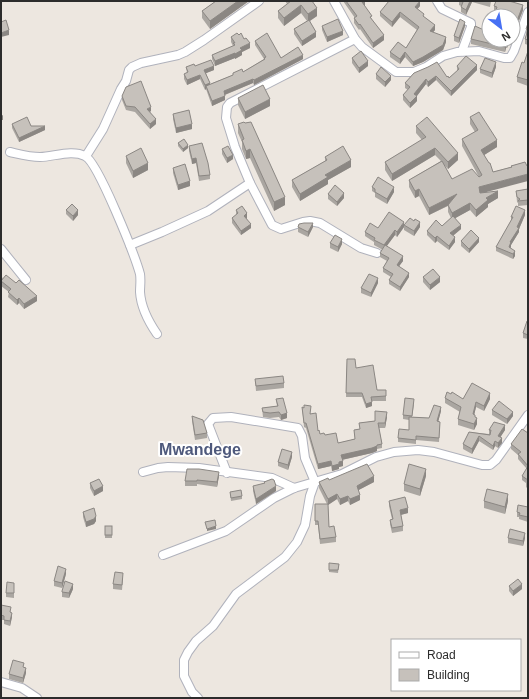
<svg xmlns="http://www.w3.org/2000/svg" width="529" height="699" viewBox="0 0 529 699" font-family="Arial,sans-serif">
<rect width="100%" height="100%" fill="#ede7e0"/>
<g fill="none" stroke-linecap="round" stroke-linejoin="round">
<g stroke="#b0b2bc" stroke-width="10">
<g id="street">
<path d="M334,1l21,38 7,8 34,25h18l12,-5 17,-11 14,-4 22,-1 25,7h6l4,-7 14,-39"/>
<path d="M437,1l5,8 29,14v4l-9,24"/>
<path d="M355,39l-125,64 -3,4 -1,11 9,29 15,36 22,42 9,4 22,-7 7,-1 10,2 41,25 16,5"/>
<path d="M10,152c9,2 20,5 30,5 13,0 32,-8 45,-1 13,6 50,100 55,118 1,6 0,12 0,18 1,16 8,29 17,42"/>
<path d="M86,156l17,-27 18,-40 5,-8 3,-11 3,-3 9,-4 37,-8 7,-3 19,-12 55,-39"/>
<path d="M130,245l32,-13 46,-21 42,-28"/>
<path d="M1,249l25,31"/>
<path d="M143,472l15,-4 10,-1 31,1 73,10 22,10"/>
<path d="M163,555l63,-24 48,-33 20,-10 48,-14 34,-17 18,-5 24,-2 16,2 48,13h8l6,-5 32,-45"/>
<path d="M1,682l21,6 15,10"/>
<path d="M198,698l-6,-6 -8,-16v-16l4,-8 8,-11 17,-15 23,-32 49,-37 12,-15 8,-17 5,-29 5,-14 -10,-24 -3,-22 -4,-8 -67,-11 -18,1 -5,6 19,49"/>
</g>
</g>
<use href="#street" stroke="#fff" stroke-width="8"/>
</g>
<g fill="#aaa6a1">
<path d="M216,1h33l-39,28 -8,-11v-7z"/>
<path d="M285,1h27l5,15 -7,5 6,16 -14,9 -8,-12v-5l13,-8 -6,-8 -17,13 -6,-8v-7l9,-7z"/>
<path d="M343,1h22v4l-1,1 20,34 -11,8 -13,-19 -1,1 -5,-7v-5h1z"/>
<path d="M459,1h32l-1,6 -18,-5 -6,13 -5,-3v-6l-2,-1z"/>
<path d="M420,6l-3,3 18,21 -2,2 13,10 -3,8 -20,12 -10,4 -8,-9 -5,7 -10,-7v-5l16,-4 11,-18 -17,-13 -8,10 -12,-11v-4z"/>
<path d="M494,6l29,4 -8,21h-2v-15l-19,-5z"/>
<path d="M528,23v22l-3,-1v-5l1,-4v-6z"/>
<path d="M322,26l21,9 -16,7 -5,-12z"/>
<path d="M465,26l-6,17 -5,-2v-5z"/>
<path d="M231,37l19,11 -8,4v3l-7,4v-1l-20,8 -3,-7v-4l21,-9 -2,-4z"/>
<path d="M471,39l39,1 -3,8h-1l-1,4 -34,-8z"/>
<path d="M255,41l26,17 22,1 -49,26 -1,-2 -28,12v5l-13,6 -6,-17 -1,1 -5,-11 -13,6 -3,-6v-5l3,-1 -1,-6 9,-1 19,4 -8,3 4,11 23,-9v-2l10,-1 21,-13 -9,-14z"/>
<path d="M528,51v35l-11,-4v-5l7,-14z"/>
<path d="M352,58l16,8 -9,7 -7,-10z"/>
<path d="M457,66l20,4 -26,26 -15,-16 -8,7 -2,-3 -9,12v5l-7,7 -7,-8v-5l5,-5 -3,-2v-5l9,-10 33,4 2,1 8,-7z"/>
<path d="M496,67l-4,11 -12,-5v-4z"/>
<path d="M376,74l15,6 -6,7 -9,-8z"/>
<path d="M122,96l29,15 -1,1 6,12 -6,5 -15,-17 -9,-2 -4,-10z"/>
<path d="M238,98l32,8 -25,13 -7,-14z"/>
<path d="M173,114l19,15 -16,4 -3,-14z"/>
<path d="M470,117l27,30 -13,8 9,17 18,-5v-1l14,-4 -39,30 12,6 -10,6v3l-12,10 -6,-7 -15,8 6,11 -8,7 2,6 -6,8 -12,-9 -2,2 -8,-8v-4l15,-5 9,-8 -3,-6v-6l-19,9 -10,-19 -4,2 -6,-11v-7l32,-19 -6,-6 -43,26 -7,-11v-8l37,-22 -6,-7v-7l42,34 -10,9 -4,-4 8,14 27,-2 -17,-31v-7l13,-7 -5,-8z"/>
<path d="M12,124l19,2 14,4 -26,12 -7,-14z"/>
<path d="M238,124l47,81 -11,6 -24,-53 -4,1 -4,-10v-7l-4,-9z"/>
<path d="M178,143l10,5 -5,4 -5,-6z"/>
<path d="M189,146l21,29v4l-11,2 -3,-18 -4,1 -3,-13z"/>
<path d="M222,149l11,10 -6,4 -5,-9z"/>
<path d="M126,156l22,14 -15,8 -7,-15z"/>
<path d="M325,157l26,10 -23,13v4l-28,17 -8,-14v-7l33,-19z"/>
<path d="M173,168l17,18 -12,4 -5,-17z"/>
<path d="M372,187l22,5 -7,12 -12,-7v-4l-3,-2z"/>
<path d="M528,189v16l-10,1v-3l-1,-1 -1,-11z"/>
<path d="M328,194l16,4 -7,8 -9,-7z"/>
<path d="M66,210l12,5 -5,6 -7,-7z"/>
<path d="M236,210l11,8v1l4,9 -10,7 -9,-12v-5l4,-3z"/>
<path d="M525,215l-6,14v3l-8,13 -1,3 5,8 -2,3 -17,-8v-4l15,-26v-4z"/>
<path d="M404,225l16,2 -6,9 -10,-6z"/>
<path d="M298,227h15l-5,10 -10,-5z"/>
<path d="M404,227l-7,10 -2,-2 -9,11 17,15 -4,5 10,11 -9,14 -11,-7v-4l2,-3 -8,-5v-4l4,-7 -7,-4v-4l3,-3 -9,-5v-3l-9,-6v-4l13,-4z"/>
<path d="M461,241l18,1 -10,11 -8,-7z"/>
<path d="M330,243l12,1 -4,8 -8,-4z"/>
<path d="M1,275l2,4 34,22 -13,8 -5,-6 -2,2 -9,-8 1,-5 -8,-6z"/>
<path d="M423,277l17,5 -10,8 -7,-8z"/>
<path d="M378,283l-7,14 -10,-4v-5z"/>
<path d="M528,322v17l-5,-1v-5z"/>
<path d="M347,359l9,9 21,22h9v11h-14v5l-6,2 -4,-11h-16z"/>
<path d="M255,379l29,4v5l-28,3z"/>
<path d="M445,398l18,1h27l-6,12 -8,-4 -2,8 3,9 -3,6 -16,-5v-6l2,-7 -15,-9z"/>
<path d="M276,399l11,19 -6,2 -2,-3 -9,1 -7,-1 -1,-9 15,-2z"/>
<path d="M414,404l-2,13 17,1 12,-7 -3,11 2,4 -1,16 -23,-2v4l-18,-2v-4l11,-8v-10l-6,-1v-4z"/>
<path d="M302,407l2,1 7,6 7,17 2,3 5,1 13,8 17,-4 -1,-9 6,-1 -1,-6 16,-2 12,-4 -2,11h-6l3,16v4l-5,1v2l-5,2 -30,7 1,6 -4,1v2l-7,2 -1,-5 -13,3 -12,-41 -2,-1z"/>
<path d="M492,410l21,6 -6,8 -15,-9z"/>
<path d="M192,416l15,17v5l-12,2 -3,-19z"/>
<path d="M489,430h16l-5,7 2,6 -4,5 -3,-2 -2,4 -14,-9 -7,13 -9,-5v-5l6,-12 20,2z"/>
<path d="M528,433v56l-2,-2v-4l-4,-3v-4l5,-7 -9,-10v-4l-7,-6v-5z"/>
<path d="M292,457l-4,13 -10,-4v-4z"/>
<path d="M219,476l-2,11 -20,-3v2h-12v-5z"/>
<path d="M426,476l-6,20 -16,-5v-7z"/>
<path d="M329,480l45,2 -16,8 2,10 -10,5 -2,-4 -8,4 -3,-6 -9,6 1,22 7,10v5l-16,2 -2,-19h-3v-21h12l-8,-16v-6z"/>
<path d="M90,483l13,8 -9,5 -4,-8z"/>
<path d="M253,486l23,5 -20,13 -3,-13z"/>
<path d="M230,492l12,4v3l-11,2z"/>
<path d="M389,501l19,12 -7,2 2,11v5l-11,2 -2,-9v-4l2,-1 -3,-13z"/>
<path d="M484,501h24l-3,13 -21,-6z"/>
<path d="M528,507v15l-9,-3v-2h-2v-5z"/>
<path d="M83,512l13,9 -2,3 -8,3 -3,-10z"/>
<rect x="105" y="526" width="7" height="12"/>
<path d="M508,538h17l-2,8 -15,-3z"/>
<path d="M339,564l-1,9 -9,-1v-2z"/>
<path d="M66,574l-4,14 -8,-2v-5z"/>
<path d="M123,578l-1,12 -9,-1v-5z"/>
<path d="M509,586l13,3 -9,7 -4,-5z"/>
<path d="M14,587v11l-8,-1v-4z"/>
<path d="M73,589l-4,9 -7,-1v-6z"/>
<path d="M1,607l10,5 1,5 -2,9 -6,-2v-4h-3z"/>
<path d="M26,673l-3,10 -14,-4v-5z"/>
</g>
<g fill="#8b8783">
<path d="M238,1h11l-39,28v-8z"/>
<path d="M364,1h1v4l-3,2v-5z"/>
<path d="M420,1v5l-5,6v-5z"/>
<path d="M470,1h2v1l-6,13v-5z"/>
<path d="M301,5v8l-17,13v-8z"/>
<path d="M523,5v5l-8,21v-5z"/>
<path d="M317,8v8l-9,6v-8z"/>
<path d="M400,12v5l-8,10v-5z"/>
<path d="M465,22v4l-6,17v-5z"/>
<path d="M435,25v5l-5,6v-5z"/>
<path d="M9,30v5l-8,2v-4z"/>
<path d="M343,31v4l-16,7v-5z"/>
<path d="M316,32v5l-14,9v-5z"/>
<path d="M384,35v5l-11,8v-5z"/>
<path d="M446,37v5l-3,8 -20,12 -10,4v-4z"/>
<path d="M508,40h2l-3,8v-5z"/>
<path d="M506,42v6l-1,4v-5z"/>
<path d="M250,43v5l-8,4v3l-7,4v-5l5,-6z"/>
<path d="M405,52v5l-5,7v-5z"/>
<path d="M235,53v5l-20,8v-5z"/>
<path d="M303,55v4l-49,26v-5z"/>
<path d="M368,61v5l-9,7v-5z"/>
<path d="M496,62v5l-4,11v-5z"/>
<path d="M477,65v5l-26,26v-5z"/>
<path d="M214,66v4l-10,4v-4z"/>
<path d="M200,75v4l-13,6v-5z"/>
<path d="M391,76v4l-6,7v-5z"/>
<path d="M436,76v4l-8,7v-5z"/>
<path d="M253,79v4l-29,12v-4z"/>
<path d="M426,79v5l-10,13 1,-1v5l-7,7v-5l4,-9z"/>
<path d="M210,83v4l-4,-1v3l-1,1v-5z"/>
<path d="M225,96v4l-13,6v-5z"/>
<path d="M270,99v7l-25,13v-7z"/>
<path d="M151,107v4l-4,2v-4z"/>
<path d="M3,115v5h-2v-4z"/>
<path d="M156,119v5l-6,5v-5z"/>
<path d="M192,124v5l-16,4v-5z"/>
<path d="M45,126v4l-26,12v-4z"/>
<path d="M497,140v7l-16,10v-7z"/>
<path d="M188,145v3l-5,4v-3z"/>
<path d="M435,148v7l-43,26v-7z"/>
<path d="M250,149v9l-4,1v-8z"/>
<path d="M458,153v7l-10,9v-7z"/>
<path d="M233,155v4l-6,4v-5z"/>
<path d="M196,158v5l-4,1v-5z"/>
<path d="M351,160v7l-23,13v4l-28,17v-7l25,-19z"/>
<path d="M148,163v7l-15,8v-7z"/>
<path d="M528,174v7l-49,13v-7z"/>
<path d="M190,181v5l-12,4v-5z"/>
<path d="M394,187v5l-7,12v-5z"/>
<path d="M419,189v7l-4,2v-7z"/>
<path d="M498,191v7l-10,6v3l-12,10v-7l10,-12z"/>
<path d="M344,193v5l-7,8v-4z"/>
<path d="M457,194v7l-28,14v-7z"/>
<path d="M285,197v8l-11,6v-9z"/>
<path d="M470,203v7l-18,10v-7z"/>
<path d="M78,210v5l-5,6v-5z"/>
<path d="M525,210v5l-6,14v3l-8,13v2l-2,5v-5l1,-5z"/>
<path d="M247,213v5l-3,2v-4z"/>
<path d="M404,222v5l-7,10v-5z"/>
<path d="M420,222v5l-6,9v-5z"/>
<path d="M313,223v4l-5,10v-5z"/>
<path d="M251,224v4l-10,7v-4z"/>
<path d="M461,225v4l-11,9v-5z"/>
<path d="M395,230v5l-11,15v-5z"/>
<path d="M437,236v5l-2,2v-5z"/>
<path d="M455,237v5l-6,8v-4z"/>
<path d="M479,238v4l-10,11v-4z"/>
<path d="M342,239v5l-4,8v-5z"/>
<path d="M515,251v5l-2,3v-5z"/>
<path d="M403,256v5l-6,8v-4z"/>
<path d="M409,273v4l-9,14v-4z"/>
<path d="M440,277v5l-10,8v-5z"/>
<path d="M378,278v5l-7,14v-4z"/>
<path d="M37,296v5l-13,8v-5z"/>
<path d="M19,298v5l-2,2v-5z"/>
<path d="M490,393v6l-6,12v-5z"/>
<path d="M372,402v4l-6,2v-4z"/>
<path d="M476,402v5l-3,13v-6z"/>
<path d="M441,407v4l-4,15v-5z"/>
<path d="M387,412v5l-2,11v-5z"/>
<path d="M513,412v4l-6,8v-5z"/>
<path d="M287,413v5l-6,2v-5z"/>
<path d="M475,415v6l2,-3v6l-3,6v-6z"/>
<path d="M505,425v5l-7,11v-5z"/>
<path d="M479,436v5l-7,13v-5z"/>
<path d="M502,438v5l-4,5v-5z"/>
<path d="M495,441v5l-2,4v-4z"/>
<path d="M377,446v5l-5,2 -31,7v-5z"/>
<path d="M292,452v5l-4,13v-5z"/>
<path d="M331,461v5l-13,3v-5z"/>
<path d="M343,461v5l-4,1v2l-7,2v-5l7,-4z"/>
<path d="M426,469v7l-6,20v-7z"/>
<path d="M219,472v4l-2,11v-5z"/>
<path d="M374,476v6l-17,9v-5z"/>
<path d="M103,486v5l-9,5v-5z"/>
<path d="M276,486v5l-20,13v-5z"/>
<path d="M337,494v5l-9,6v-6z"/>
<path d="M508,494v7l-3,13v-7z"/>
<path d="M360,495v5l-10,5v-6z"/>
<path d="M348,496v5l-8,4v-6z"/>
<path d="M408,508v5l-8,2v-5z"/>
<path d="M96,516v5l-2,3 -8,3v-5z"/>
<path d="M216,526v3l-9,2v-2z"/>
<path d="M525,533v5l-2,8v-5z"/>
<path d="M66,569v5l-4,14v-5z"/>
<path d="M73,584v5l-4,9v-5z"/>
<path d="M522,584v5l-9,7v-5z"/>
<path d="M12,613v4l-2,9v-5z"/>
<path d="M26,668v5l-3,10v-5z"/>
</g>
<g fill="#c6c1bb" stroke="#8b8783">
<path d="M216,1h22l-28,20 -8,-10z"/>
<path d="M291,1h21l5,7 -9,6 -7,-9 -17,13 -6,-7z"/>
<path d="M346,1h18l-2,1 10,14 -2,1 14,18 -11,8 -13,-19 -1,1 -5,-7 3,-2z"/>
<path d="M389,1h31l-5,6 9,7 -1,2 12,9 -5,6 16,6 -3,8 -20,12 -10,5 -8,-10 -5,7 -10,-7 8,-10 8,6 13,-21 -19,-15 -8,10 -12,-10z"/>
<path d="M460,1h10l-4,9 -5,-3 2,-5z"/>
<path d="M496,1h13l14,4 -8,21 -2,-1v-9h-19l3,-9 -3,-1z"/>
<path d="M488,17h1v23h19l-1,3 -1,-1 -1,5 -34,-8 4,-13 9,4z"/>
<path d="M338,19l5,12 -16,6 -5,-11z"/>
<path d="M460,19l5,3 -6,16 -5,-2z"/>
<path d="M6,20l3,10 -8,3v-11z"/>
<path d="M309,20l7,12 -14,9 -8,-12z"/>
<path d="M528,23v7l-2,-1z"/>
<path d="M528,30v10l-3,-1z"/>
<path d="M237,33l2,2 2,-2 3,6 2,-1 4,5 -10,5 2,2 -7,4v-1l-20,8 -3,-6 23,-10 -2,-2h2l-4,-6z"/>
<path d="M267,33l14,25 17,-11 5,8 -49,25 -1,-1 -29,12 1,5 -13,5 -6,-15 27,-11v-2l9,-4 1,3 22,-13 -1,-1 2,-1 -11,-16z"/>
<path d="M361,51l7,10 -9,7 -7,-10z"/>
<path d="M528,51v29l-11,-3 5,-15 2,1z"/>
<path d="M466,56l11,9 -26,26 -15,-15 -8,6 -2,-3 -12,15 3,2 -7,7 -7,-8 7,-8 -5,-4 9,-10 14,-6 9,-5 10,15 1,-1 1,2 10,-9 -2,-3z"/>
<path d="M485,58l11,4 -4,11 -12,-4z"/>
<path d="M211,60l3,6 -10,4 6,13 -5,2 -5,-10 -13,5 -3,-6 4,-2 -2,-5 8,-3 1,2z"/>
<path d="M381,67l10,9 -6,6 -9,-8z"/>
<path d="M141,81l10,26 -4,2 9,10 -6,5 -15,-17 -9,-1 -4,-10 4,-9z"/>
<path d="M263,85l7,14 -25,13 -7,-14z"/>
<path d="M189,110l3,14 -16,4 -3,-14z"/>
<path d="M479,112l18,28 -16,10 8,13h1l3,9 19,-5 -1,-1 14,-4 2,4h1v8l-49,13 1,6 18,-2 -12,7 2,2 -12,10 -6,-7 -18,10 -4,-8 9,-11 -28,14 -10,-19 -4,2 -6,-11 33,-19 10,18 20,-10 7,8 3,-2 -20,-36 16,-9 -8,-13z"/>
<path d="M27,117l4,9h14l-26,12 -7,-14z"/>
<path d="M427,117l31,36 -10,9 -13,-14 -43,26 -7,-12 41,-25 -10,-11z"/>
<path d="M244,122l1,1 6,-1 34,75 -11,5 -24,-53 -4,2 -4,-11 2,-1 -6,-15z"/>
<path d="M184,139l4,6 -5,4 -5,-6z"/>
<path d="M202,143l6,20 2,12 -11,1 -3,-18 -4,1 -3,-13z"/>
<path d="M228,146l5,9 -6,3 -5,-9z"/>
<path d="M343,146l8,14 -26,15 3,2 -28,17 -8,-14 35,-20 -2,-3z"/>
<path d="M141,148l7,15 -15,8 -7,-15z"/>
<path d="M185,164l5,17 -12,4 -5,-17z"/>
<path d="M378,177l16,10 -7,12 -12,-7v-3l-3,-2z"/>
<path d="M335,185l9,8 -7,9 -9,-8z"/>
<path d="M528,189v11l-10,1 2,-2 -3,-2 -1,-6z"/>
<path d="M72,204l6,6 -5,6 -7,-6z"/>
<path d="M242,206l5,7 -3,3 7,8 -10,7 -9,-13 6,-5 -2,-3z"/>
<path d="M516,206l9,4 -8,17 2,1 -9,14h1l-2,5 6,4 -2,3 -17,-7 17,-30h-2z"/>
<path d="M389,212l15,10 -7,10 -2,-2 -11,15 -10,-5 1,-2 -10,-6 5,-9 8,5z"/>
<path d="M453,216l8,9 -11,8 5,4 -6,9 -12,-10 -2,2 -8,-7 9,-11 6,6z"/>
<path d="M410,218l4,3 1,-2 5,3 -6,9 -10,-6z"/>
<path d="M304,223h9l-5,9 -10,-5 1,-3z"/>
<path d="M471,230l8,8 -10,11 -8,-8z"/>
<path d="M335,235l7,4 -4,8 -8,-4z"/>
<path d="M385,245l18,11 -6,9 12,8 -9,14 -11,-7 4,-6 -10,-6 6,-10 -9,-5z"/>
<path d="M433,269l7,8 -10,8 -7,-8z"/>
<path d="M369,274l9,4 -7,15 -10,-5z"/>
<path d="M6,275l10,8 3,-3 18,16 -13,8 -5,-6 -2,2 -9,-8 3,-3 -10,-8z"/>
<path d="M527,321l1,1v13l-5,-2z"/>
<path d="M347,359h8l1,9 17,-3 4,25h9v6l-15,1 1,5 -6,2 -4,-11h-16z"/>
<path d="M283,376l1,7 -28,3 -1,-7z"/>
<path d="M472,383l18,10 -6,13 -8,-4 -3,12 2,1v2l2,1 -3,6 -16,-5 3,-12 -16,-9 2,-6 4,2 1,-2 11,7z"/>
<path d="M283,398l4,15 -6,2 -2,-3 -9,1 -7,-1 -1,-4 16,-2 -2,-7z"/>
<path d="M405,398l9,1 -2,17 -9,-1z"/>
<path d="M499,401l14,11 -6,7 -15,-9z"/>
<path d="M304,405l7,1 -1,8 6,-1 2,18 1,-1 1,4 4,-1 1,2 11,-2 2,10 17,-4 -1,-9 6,-1 -1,-6 16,-2v-10l12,1 -2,11h-7l4,21 -5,1v1l-5,2 -31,7 2,6 -4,1v2l-7,2 -1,-5 -13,3 -12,-41h-2l-2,-16 2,1z"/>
<path d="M434,405l7,2 -4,14 3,1 -1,16 -23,-2v4l-18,-2 1,-9 10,1v-13l20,1z"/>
<path d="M192,416l11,4 4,13 -12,2z"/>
<path d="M494,422l11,3 -7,11 4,2 -4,5 -3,-2 -2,5 -14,-10 -7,13 -9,-5 6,-12 21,3 1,-5h-2z"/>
<path d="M522,429l6,4v33l-10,-12 3,-2 -10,-8z"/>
<path d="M282,449l10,3 -4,13 -10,-3z"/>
<path d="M367,464l7,12 -17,10 3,9 -10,4 -2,-3 -8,3 -3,-5 -9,5 -9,-17 9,-4 1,2z"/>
<path d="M409,464l17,5 -6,20 -16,-5z"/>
<path d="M528,466v14l-6,-4z"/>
<path d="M187,469h12l20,3 -2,10 -20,-2v1h-12z"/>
<path d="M99,479l4,7 -9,5 -4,-8z"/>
<path d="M272,479l2,1 2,6 -20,13 -3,-13 12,-3 -1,-1z"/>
<path d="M487,489l21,5 -3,13 -21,-6z"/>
<path d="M241,490l1,6 -11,2 -1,-6z"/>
<path d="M405,497l3,11 -8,2 3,16 -11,2 -2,-8 3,-1 -4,-18z"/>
<path d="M315,504h13l1,23 5,-1 2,11 -16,2 -2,-18h-3z"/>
<path d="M518,505l10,2v10l-9,-2 1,-2 -3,-1z"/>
<path d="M94,508l2,8 -2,3 -8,3 -3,-10z"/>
<path d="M215,520l1,6 -9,3 -2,-7z"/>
<rect x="105" y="526" width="7" height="9"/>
<path d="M510,529l15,4 -2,8 -15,-3z"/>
<path d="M329,563l10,1 -1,6h-9z"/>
<path d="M58,566l8,3 -4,14 -8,-2z"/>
<path d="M115,572l8,1 -1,12 -9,-1z"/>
<path d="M518,579l4,5 -9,7 -4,-5z"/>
<path d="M65,581l8,3 -4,9 -7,-1v-1z"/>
<path d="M7,582l7,1v10h-8z"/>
<path d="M1,605l10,2 -1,5 2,1 -2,8 -6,-1v-4l-3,-1z"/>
<path d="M13,660l11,3 -1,4 3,1 -3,10 -14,-4z"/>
</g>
<g text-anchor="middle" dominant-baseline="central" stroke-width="4" stroke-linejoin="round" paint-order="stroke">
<g font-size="16" font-weight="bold" fill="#4e597c" stroke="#fff">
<text x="200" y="449">Mwandege</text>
</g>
</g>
<rect width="529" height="699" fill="none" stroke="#2c2c2c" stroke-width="4"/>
<rect x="391" y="639" width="130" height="52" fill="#ffffff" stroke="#ababab"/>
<rect x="399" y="652" width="20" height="6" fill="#ffffff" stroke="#ababab"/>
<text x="427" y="659" font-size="12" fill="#2c2c2c">Road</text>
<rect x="399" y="669" width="20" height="12" fill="#c6c1bb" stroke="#ababab"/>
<text x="427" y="679" font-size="12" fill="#2c2c2c">Building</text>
<g transform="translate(501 28) rotate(149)"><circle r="19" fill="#ffffff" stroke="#ababab"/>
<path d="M0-3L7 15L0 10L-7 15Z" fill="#4770f3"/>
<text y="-6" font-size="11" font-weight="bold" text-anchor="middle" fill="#2c2c2c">N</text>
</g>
</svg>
